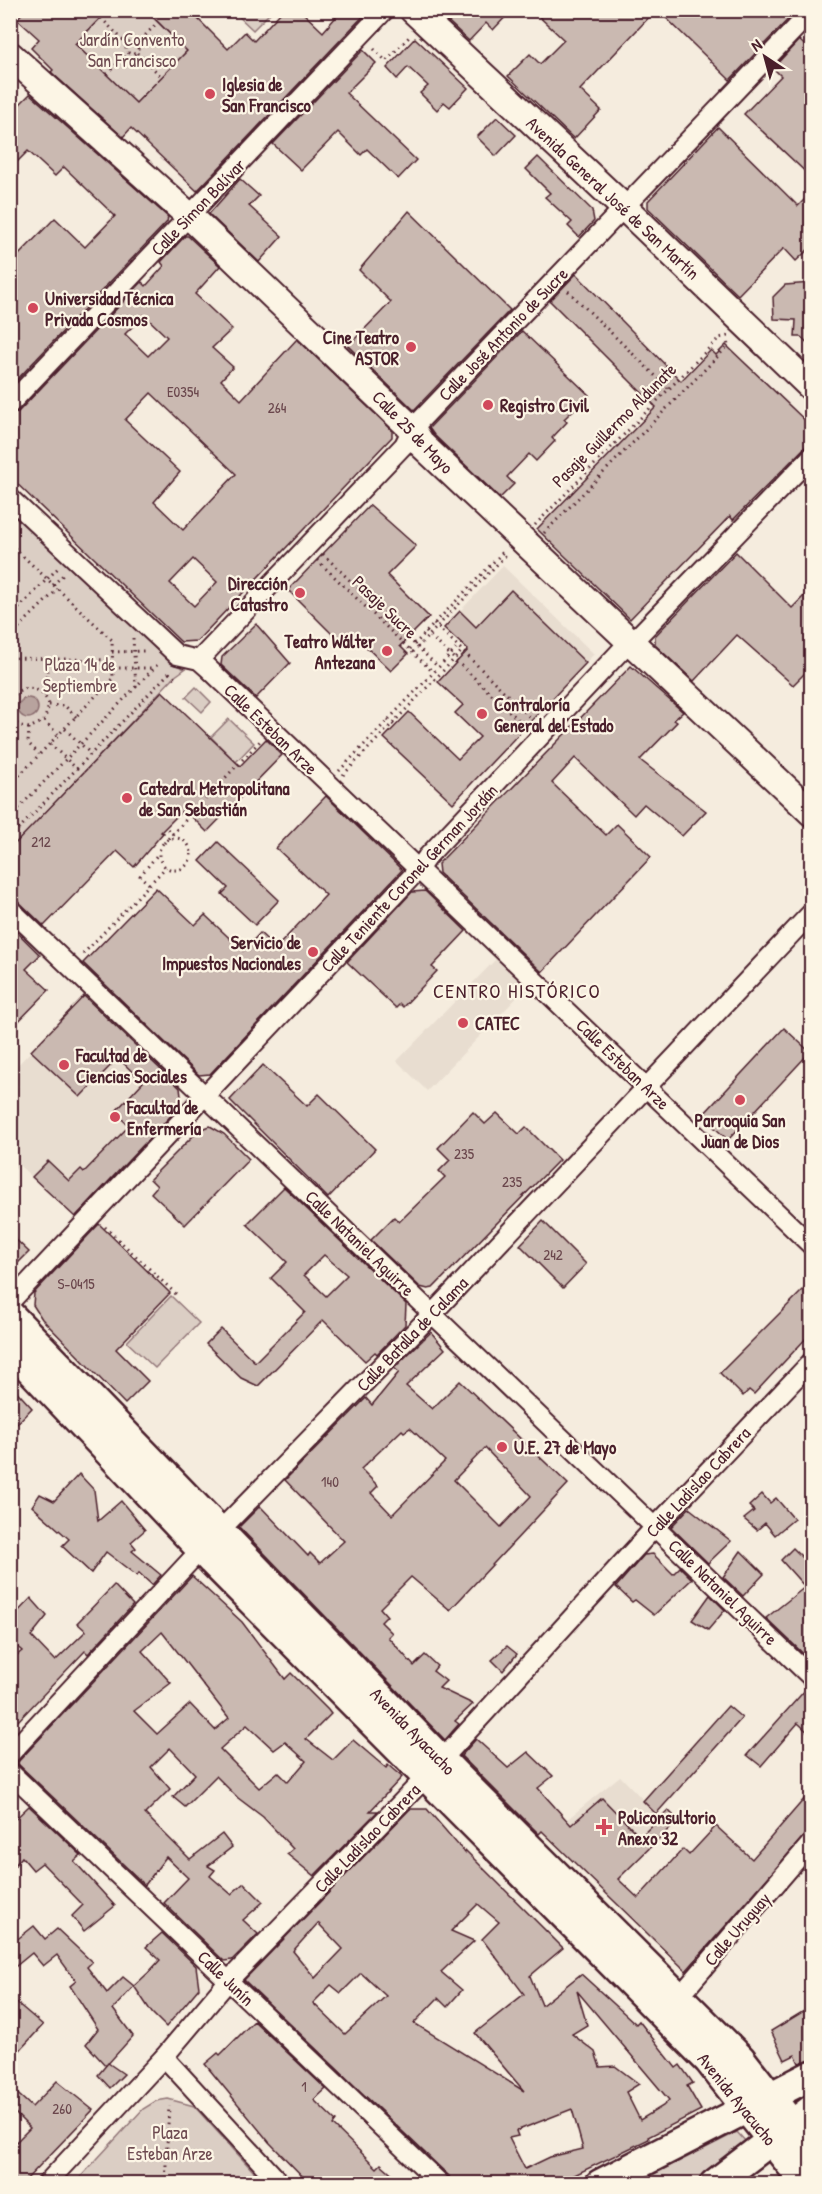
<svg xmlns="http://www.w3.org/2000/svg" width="822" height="2194" viewBox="0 0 822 2194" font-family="'Patrick Hand',sans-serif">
<rect width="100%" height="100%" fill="#f5ecde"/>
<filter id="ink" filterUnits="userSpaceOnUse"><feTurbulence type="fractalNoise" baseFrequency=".0167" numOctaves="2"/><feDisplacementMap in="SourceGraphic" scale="12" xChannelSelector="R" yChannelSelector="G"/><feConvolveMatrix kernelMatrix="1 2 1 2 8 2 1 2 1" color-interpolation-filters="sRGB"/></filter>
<g filter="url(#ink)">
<g fill="#e8ddd0">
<path d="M503,566l91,88 -43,45 -91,-88z"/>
<path d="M498,957l30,29 -101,105 -30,-30z"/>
<path d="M86,994l94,93 2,17 -94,72 -7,-7 -12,12 -21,-20 -16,16 -13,-12 -8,8v-78l8,-9 -8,-8v-6z"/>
<path d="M620,1776l40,41 -67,65 -46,-46z"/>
</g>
<g fill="#dbcec4" stroke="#927678" stroke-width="1.5">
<path d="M108,11h38l41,40 -51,52 -61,-59z"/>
<path d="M233,11h39l-19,19z"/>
<path d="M11,511l159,151 15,7 -11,8 -163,172z"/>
<path d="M196,687l15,15 -9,10 -16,-15z"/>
<path d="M229,719l25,24 -18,19 -25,-25z"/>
<path d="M171,1296l28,27 -44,45 -28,-26z"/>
<path d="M168,2099l26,7 70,77h-189l68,-74 13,-8z"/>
<path d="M737,2132l10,11v4l-49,36 -64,1z"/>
</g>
<circle fill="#b8a39e" stroke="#8c6e70" stroke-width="1.5" cx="28" cy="708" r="10"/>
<g fill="#cab9b1" stroke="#4a1f2b" stroke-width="1.5" fill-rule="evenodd">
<path d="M25,10h83l-33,34 61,59 51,-52 -41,-41h43l39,39 17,-17 9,9 29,-31h17l23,22 19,-22h27l-172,181 -66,-63 -8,9 -72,-65 2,-2 -22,-22 8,-9 -22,-20z"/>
<path d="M436,10h76l-19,20 -7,-7 -17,18z"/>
<path d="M532,10h124l-76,80 21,20 -27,29 -66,-63 22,-22 10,10 24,-24z"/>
<path d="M658,10h139l-67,70z"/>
<path d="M415,38l53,50 -18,19 -6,-5 -7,8 -17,-17 8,-7 -20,-19 -11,12 -10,-11z"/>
<path d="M799,40l13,12v126l-68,-64 37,-38 -8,-8z"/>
<path d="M363,50l13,13 -30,30 70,67 -18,19 -31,-30 -6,6 -23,-23 -37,38 -28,-26z"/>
<path d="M30,94l138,123 -1,5 -157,165v-123l45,-46 30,29 30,-31 -51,-49 -9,9 -27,-25 -18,18v-28l7,-7 -7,-7v-13z"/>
<path d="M497,117l19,18 -20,21 -19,-19z"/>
<path d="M718,127l80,79 14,-14v54l-16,15 -12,-13 -46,47 -90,-87v-7z"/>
<path d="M538,157l54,53 2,11 -15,16 -11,-11 4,-4 -27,-25 5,-4 -24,-24z"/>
<path d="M240,179l19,17 -10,10 33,30 -23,26 -50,-48z"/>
<path d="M409,211l101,99 -96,100 -66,-64 43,-44 -32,-32z"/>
<path d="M185,236h3l32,30 -25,28 37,35 -20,19 21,19 -12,13 20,20 56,-61 95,91v7l-195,204 -16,1 -171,-165v-62l8,-3 124,-130 4,4 18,-20 -3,-4zM144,315l23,22 -19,19 -23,-22zM151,393l85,81 -53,56 -29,-28 26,-30 -55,-52zM193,559l24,23 -23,24 -24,-23z"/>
<path d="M576,274l105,107 30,-31 5,5 10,-10 86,82v13l-79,80 -3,-4 -100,103 -93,-90 119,-122 -106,-106z"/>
<path d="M812,283v64l-11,-10h-6l1,-17 -22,-1 -1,-22 12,-12z"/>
<path d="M522,331l67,64 -25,24 3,3 -15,16 3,3 -19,20 -7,-7 -22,23 7,7 -14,14 -66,-63 -5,-7z"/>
<path d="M370,505l46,41 -29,29 42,42 -29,29 8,8 -17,17 -36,-35 -10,11 -57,-57z"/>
<path d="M736,552l56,56 20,-20v78l-19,19 -56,-50 -43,46 -39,-36v-9z"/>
<path d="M511,590l75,73 -133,140 -69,-65 25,-26 49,47 22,-22 -25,-24 8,-8 -25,-23 30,-32 -24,-22 16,-17 16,16z"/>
<path d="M256,624l34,39 -34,35 -35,-33 1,-8z"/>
<path d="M631,666l52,46 -9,8 3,2 -37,38 66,51 -24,25 -38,-32 -10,11 -59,-57 -23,25 54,52 11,-11 34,33 -109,115 -103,-99 -1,-9z"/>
<path d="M162,691l78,75 26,-27 16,16 -75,77 -23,-23 -23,23 2,1 -29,34 -17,-16 -73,75 -26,-25 -8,-3v-49z"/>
<path d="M326,796l76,74 -192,204 -11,1 -116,-112 73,-75 39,37 10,-10 38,36 17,-18 16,15 50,-53 -50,-47z"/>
<path d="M218,842l61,58 -24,25 -33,-31 6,-6 -28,-27z"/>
<path d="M425,891l41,40 -34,36 5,4 -34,36 -3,-3 -4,4 -49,-46 65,-70z"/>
<path d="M10,925l30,30 -14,14 23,21 -39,40z"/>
<path d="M84,996l96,92 2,16 -107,113 -43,-40 16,-16 21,20 12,-12 3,3 45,-46 -14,-14 28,-30 -25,-24 -38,39 -49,-46z"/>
<path d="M784,1028l26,24 -82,88 -26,-24z"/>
<path d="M263,1065l44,41 12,-12 56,55 -47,49 -98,-98z"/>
<path d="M473,1112l12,12 12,-11 22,21 7,-7 33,33 -126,128 -5,1 -8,-2 -49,-47 23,-23 5,5 46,-45 -6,-6 11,-11 -12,-12z"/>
<path d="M210,1126l14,8 25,25 -64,66 -34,-32 6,-7 -7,-7 49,-49z"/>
<path d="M284,1187l122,117 -1,21 -28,29 -2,-2 -10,9 -42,-41 -65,66 -17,-8 -35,-34 15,-15 34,33 50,-50 -34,-34 16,-16 -40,-38zM324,1255l23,20 -21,21 -22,-21z"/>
<path d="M543,1221l43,43 -23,24 -43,-43z"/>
<path d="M99,1224l71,69 -54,56 32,32 -23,23 -83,-85 -9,-14 1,-12z"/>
<path d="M10,1234l19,18 -19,19z"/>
<path d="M812,1281v51l-58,62 -5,-4 -6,6 -23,-23z"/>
<path d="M431,1332l14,17 -39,37 26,23 28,-28 108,103 -118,126 -39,-33 -31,31 7,8 -6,6 11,11 -4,4 26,29 11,-11 12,11 -4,5 13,10 -7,7 34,16 -18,17 4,3 -14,16 -206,-213 21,-21 48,50 2,-3 10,10 24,-22 -59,-61 81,-82 6,7 27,-33 -5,-4zM410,1428l35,33 -53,54 -21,-22 7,-7 -17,-17 41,-39 2,2zM485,1448l46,48 -30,31 -47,-47z"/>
<path d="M10,1384l22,24 -22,23z"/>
<path d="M79,1474l15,16 4,31 23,-20 24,29 -14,12 5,6 -4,3 29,24 -9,10 -13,-12 -2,3 -31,-24 -15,21 -29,-27 7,-7 -37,-33 8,-12 14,7z"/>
<path d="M762,1494l8,9 6,-5 18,21 -19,16 -10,-12 -8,7 -13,-11 10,-8 -5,-5z"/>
<path d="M689,1508l42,33 -23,22 -37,-36z"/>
<path d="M793,1548l19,19v95l-46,-44 39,-31 -24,-27z"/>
<path d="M741,1551l23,23 -21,22 -20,-19z"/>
<path d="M653,1554l20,20 7,-7 12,12 -38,36 -19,-15 -3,2 -16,-15 28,-32z"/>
<path d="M192,1576l50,46 43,57 6,-6 37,37 3,4 -25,25 27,21 20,-20 33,28 2,-3 14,12 -32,34h8l-64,65 -27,-22 6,-5 -30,-32 -25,-19 -22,-22 -31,31 -12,-10 22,-23 -25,-26 -19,19 19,22 -25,25 45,45 32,-25 10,13 -24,19 7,4 -5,6 21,18 13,-11 19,19 -20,18 15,14 -26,26 -8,1 -60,-58 24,-25 -22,-21 -21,28 -128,-122zM162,1632l67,86 -14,12 -25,-26 -33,30 -23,-23 37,-28 -29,-32zM247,1725l27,25 11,-8 21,19 -18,21 -10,-10 -19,16 -39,-39z"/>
<path d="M114,1585l19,20 -45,49 -3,-3 -67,70 -8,-9v-51l12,-10 -12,-11v-20l21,-22 16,18 -16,20 24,25 31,-30 -9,-8z"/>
<path d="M710,1595l15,15 -17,20 -16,-10z"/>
<path d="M507,1646l10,8 -14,17 -11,-11z"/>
<path d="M807,1688l5,1v47l-14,-13 -37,43 -14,-11z"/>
<path d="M728,1706l14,12 -86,96 -13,-13z"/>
<path d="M476,1739l32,29 20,-16 25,24 -15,12 33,37 31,-27 38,39 28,-27 10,10 -60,59 20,19 45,-49 6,6 27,-29 36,33 60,-69v37l-126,144 -144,-140 -3,3 -78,-78z"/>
<path d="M29,1806l52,49 -7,6 41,45 -31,25 -12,-15 11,-11 -41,-42 -9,7 -11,-13 -12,14v-47z"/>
<path d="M410,1809h17l38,44 1,-2 97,97 -33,28 12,29 39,-31 55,50 3,-3 37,47 4,-3 13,18 -6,3 14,24 -53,27 1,2 -93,45h-103l-4,-8 -205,-196zM478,1904l21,18 -17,17 42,55 -49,39 49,58 -110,-68 24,-25 9,9 15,-17 -21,-18 33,-31 -23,-10zM318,1923l25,26 -28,29 -22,-27zM361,1973l25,23 -41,38 -32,-31 18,-18 10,8zM577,1991l92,109 -6,6 -23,14 -14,-28 13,-8 -24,-18 -15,1 -5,-15 -23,-18 15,-9zM572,2109l11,40 -33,8 -25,12 -16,-31 9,-2 -2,-5z"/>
<path d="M34,1926l11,13 12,-10 35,33 -5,5 20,26 16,-16 11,9 14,-13 12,-13 -14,-13 16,-14 34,33 3,22 -33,39 -14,-14 -18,-27 -21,23 20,27 -27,30 -20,-22 12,-15 -28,-43 6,-5 -19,-26 -14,11 -11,-13 -22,18v-26z"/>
<path d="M10,1997l33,28 -33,36z"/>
<path d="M812,2006v53l-13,4 -4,-8 -10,5 -14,-29z"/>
<path d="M254,2021l72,68 -12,11 22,21 -3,4 44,43 4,-4 23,20h-94l-41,-42 -64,-78 13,-11 2,2z"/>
<path d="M108,2063l16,11 -14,14 -12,-13z"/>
<path d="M57,2081l36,29 -71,74h-12v-36l20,-20 -20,-20v-21l22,20z"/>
</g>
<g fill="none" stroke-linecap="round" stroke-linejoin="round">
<g stroke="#4a1f2b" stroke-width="22">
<g id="minor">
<path d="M10,404l375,-394"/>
<path d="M10,498l167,157 22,5 9,8 604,578"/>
<path d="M199,660l205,-215 8,-16 400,-418"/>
<path d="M10,909l802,769"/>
<path d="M10,1302l408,-432 9,-13 202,-215 12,-9 171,-177"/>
<path d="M10,1754l181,-194 242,-247 379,-401"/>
<path d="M10,1772l431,412"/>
<path d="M672,2005l140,-163"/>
<path d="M164,2057l117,127"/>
<path d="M46,2184l118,-127 65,-77 197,-203 229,-250 157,-166"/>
</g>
</g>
<g stroke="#4a1f2b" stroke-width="30">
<g id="secondary">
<path d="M413,10l219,205 180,173"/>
<path d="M10,55l187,168 215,206 10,16 390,368"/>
</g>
</g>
<g stroke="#4a1f2b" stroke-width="33">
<g id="primary">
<path d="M10,1315l445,459 286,285 71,91"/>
<path d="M10,1348l202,213 497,500 97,123"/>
<path d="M600,2184l212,-109"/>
<path d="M714,2184l98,-75"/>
</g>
</g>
<g stroke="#4a1f2b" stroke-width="3" stroke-dasharray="1.5 4.5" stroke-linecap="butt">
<path d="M101,18l26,26"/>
<circle cx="132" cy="48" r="6"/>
<path d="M137,44l21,-22"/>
<path d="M374,49l12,12 25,-26"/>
<path d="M137,53l25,24"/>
<path d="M107,74l21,-22"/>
<path d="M568,291l101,98"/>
<path d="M535,525l184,-187 9,-2"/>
<path d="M544,533l184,-187 -1,-7"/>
<path d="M10,544l102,96 1,38 -103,107"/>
<path d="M323,554l115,113"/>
<path d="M317,560l116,112"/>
<path d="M53,585l11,-11"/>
<path d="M10,617l48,-49"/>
<path d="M434,623l98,96"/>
<path d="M426,632l100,95"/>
<path d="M10,636l48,-47"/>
<path d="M133,638l3,49"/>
<path d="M410,649l93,-97"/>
<path d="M112,652l34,-1"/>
<path d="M413,652l93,-97"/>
<path d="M10,658l102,2"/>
<path d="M113,668h40"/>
<path d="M169,673l8,7"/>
<path d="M44,695l5,-37"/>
<path d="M10,699c12,-17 33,-13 39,6l-5,16 -15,7 -11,-3 -8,-8"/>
<path d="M49,705l16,1 11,11"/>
<path d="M388,720l7,6"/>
<path d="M44,721l14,13"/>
<path d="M29,728l-1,15 11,11"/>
<path d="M65,729l26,25"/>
<path d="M50,744l27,25"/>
<path d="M339,771l119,-124"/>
<path d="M343,775l119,-124"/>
<path d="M10,817l149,-154"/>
<path d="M163,833l4,-4 6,5"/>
<path d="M10,838l159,-165 -3,-3"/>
<circle cx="175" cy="854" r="16"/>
<path d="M164,843l96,-102"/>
<path d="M149,884l-9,-8 18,-22"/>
<path d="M83,954l83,-87"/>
<path d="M105,1227l72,68"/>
<path d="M165,2184l4,-78"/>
</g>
<use href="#minor" stroke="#fcf5e5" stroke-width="18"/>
<use href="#secondary" stroke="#fcf5e5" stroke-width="26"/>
<use href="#primary" stroke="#fcf5e5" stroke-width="28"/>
</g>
</g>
<g fill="#d1495b" stroke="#fcf5e5" stroke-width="2">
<circle cx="210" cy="94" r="6"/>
<circle cx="33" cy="308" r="6"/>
<circle cx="411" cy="347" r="6"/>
<circle cx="488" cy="405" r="6"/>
<circle cx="300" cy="593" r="6"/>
<circle cx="387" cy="651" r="6"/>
<circle cx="482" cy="714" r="6"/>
<circle cx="127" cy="798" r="6"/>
<circle cx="313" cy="952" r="6"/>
<circle cx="463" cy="1023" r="6"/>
<circle cx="64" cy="1065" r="6"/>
<circle cx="740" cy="1100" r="6"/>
<circle cx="115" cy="1117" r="6"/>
<circle cx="502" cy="1447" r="6"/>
<path d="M601 1818h6v6h6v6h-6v6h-6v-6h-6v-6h6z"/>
</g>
<g text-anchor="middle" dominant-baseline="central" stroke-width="4.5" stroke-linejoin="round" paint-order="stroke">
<g font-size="15" fill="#6a464c">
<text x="183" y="391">E0354</text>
<text x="277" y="407">264</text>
<text x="41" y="841">212</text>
<text x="464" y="1153">235</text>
<text x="512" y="1181">235</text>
<text x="553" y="1254">242</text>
<text x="76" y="1283">S-0415</text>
<text x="330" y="1481">140</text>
<text x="304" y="2086">1</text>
<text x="62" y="2108">260</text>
</g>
<g font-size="18" fill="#6e4b51" stroke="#fcf5e5">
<text x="132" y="39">Jardín Convento<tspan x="132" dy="21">San Francisco</tspan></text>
<text x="80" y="664">Plaza 14 de<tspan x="80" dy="21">Septiembre</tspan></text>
<text x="170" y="2132">Plaza<tspan x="170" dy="21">Esteban Arze</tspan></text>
</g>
<g font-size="18" font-weight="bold" fill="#4a1f2b" stroke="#fcf5e5" text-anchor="start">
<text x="222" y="84">Iglesia de<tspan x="222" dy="21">San Francisco</tspan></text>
<text x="45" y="298">Universidad Técnica<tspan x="45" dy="21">Privada Cosmos</tspan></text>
<text x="399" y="337" text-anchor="end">Cine Teatro<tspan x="399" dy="21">ASTOR</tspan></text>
<text x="500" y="405">Registro Civil</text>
<text x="288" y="583" text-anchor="end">Dirección<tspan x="288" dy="21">Catastro</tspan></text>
<text x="375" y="641" text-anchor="end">Teatro Wálter<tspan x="375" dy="21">Antezana</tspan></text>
<text x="494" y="704">Contraloría<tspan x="494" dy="21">General del Estado</tspan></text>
<text x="139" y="788">Catedral Metropolitana<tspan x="139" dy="21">de San Sebastián</tspan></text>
<text x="301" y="942" text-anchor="end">Servicio de<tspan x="301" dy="21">Impuestos Nacionales</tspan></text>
<text x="475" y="1023">CATEC</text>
<text x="76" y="1055">Facultad de<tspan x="76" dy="21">Ciencias Sociales</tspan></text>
<text x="127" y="1107">Facultad de<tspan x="127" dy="21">Enfermería</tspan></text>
<text x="740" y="1120" text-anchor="middle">Parroquia San<tspan x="740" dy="21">Juan de Dios</tspan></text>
<text x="514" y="1447">U.E. 27 de Mayo</text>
<text x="618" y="1817">Policonsultorio<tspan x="618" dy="21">Anexo 32</tspan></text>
</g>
<g font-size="18" fill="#4a1f2b" stroke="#fcf5e5">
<text transform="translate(613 198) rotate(43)">Avenida General José de San Martín</text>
<text transform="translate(198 207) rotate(-46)">Calle Simon Bolívar</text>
<text transform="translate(503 334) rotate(-46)">Calle José Antonio de Sucre</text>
<text transform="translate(614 425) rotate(-45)">Pasaje Guillermo Aldunate</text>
<text transform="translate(413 432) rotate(46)">Calle 25 de Mayo</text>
<text transform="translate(385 607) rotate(44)">Pasaje Sucre</text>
<text transform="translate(271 729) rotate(44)">Calle Esteban Arze</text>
<text transform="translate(409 878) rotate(-47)">Calle Teniente Coronel German Jordán</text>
<text transform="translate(623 1064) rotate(44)">Calle Esteban Arze</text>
<text transform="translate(360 1243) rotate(44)">Calle Nataniel Aguirre</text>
<text transform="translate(412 1334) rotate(-46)">Calle Batalla de Calama</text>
<text transform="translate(698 1482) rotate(-47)">Calle Ladislao Cabrera</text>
<text transform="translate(723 1592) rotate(44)">Calle Nataniel Aguirre</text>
<text transform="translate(413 1731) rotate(46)">Avenida Ayacucho</text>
<text transform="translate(367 1838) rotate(-46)">Calle Ladislao Cabrera</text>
<text transform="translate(737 1929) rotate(-49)">Calle Uruguay</text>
<text transform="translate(226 1978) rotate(44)">Calle Junín</text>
<text transform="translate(737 2099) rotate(51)">Avenida Ayacucho</text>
</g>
<g font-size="20" letter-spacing="1.5" fill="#4a1f2b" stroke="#fcf5e5">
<text x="517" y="990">CENTRO HISTÓRICO</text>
</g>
</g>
<rect width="822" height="2194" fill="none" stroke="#fcf5e5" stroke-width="36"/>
<rect x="18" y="18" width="786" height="2158" fill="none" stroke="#4a1f2b" stroke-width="2" filter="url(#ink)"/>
<g transform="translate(765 57) rotate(324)" stroke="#fcf5e5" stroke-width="4.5" paint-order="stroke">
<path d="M0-4.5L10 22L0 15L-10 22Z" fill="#4a1f2b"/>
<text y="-9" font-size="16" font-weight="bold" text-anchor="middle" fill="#4a1f2b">N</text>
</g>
</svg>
